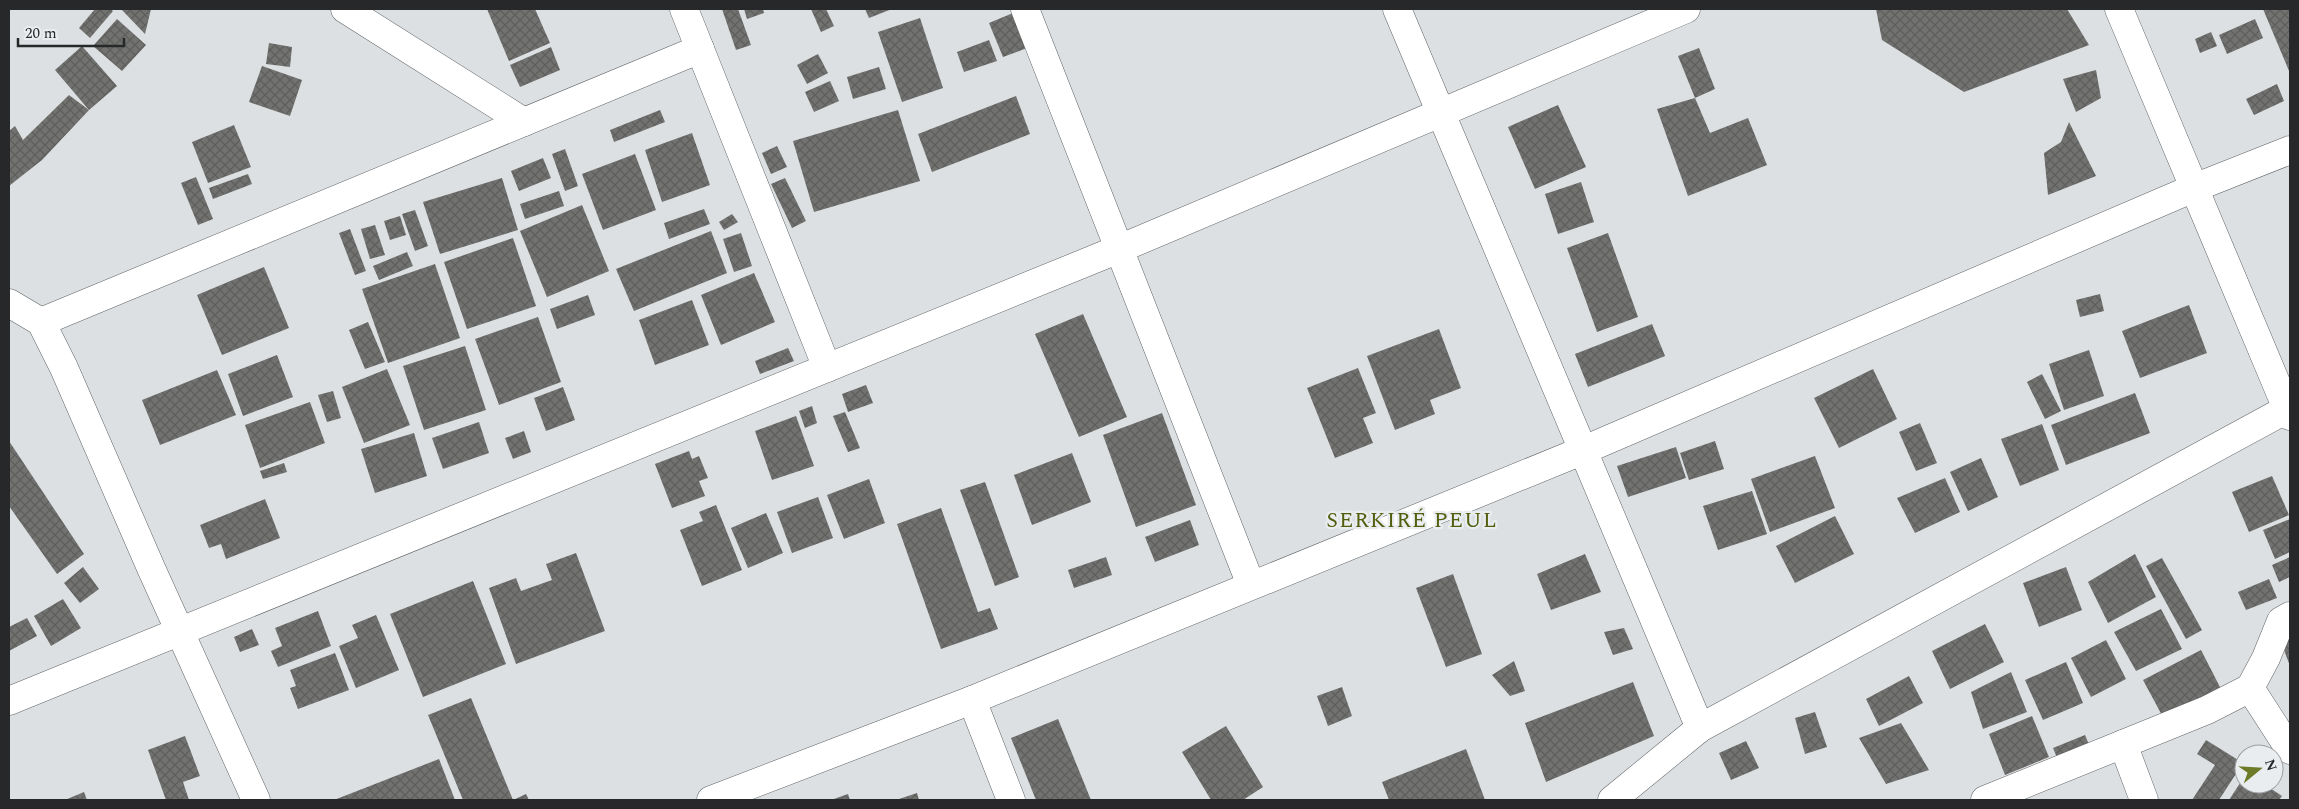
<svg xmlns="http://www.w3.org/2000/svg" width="2299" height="809" viewBox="0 0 2299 809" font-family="Spectral,serif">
<defs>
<pattern id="building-cross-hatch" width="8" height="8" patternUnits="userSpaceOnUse" patternTransform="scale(1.25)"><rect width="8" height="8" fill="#727370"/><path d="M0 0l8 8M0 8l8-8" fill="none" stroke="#5e5e5c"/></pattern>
</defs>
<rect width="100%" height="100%" fill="#dde0e2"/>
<g fill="url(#building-cross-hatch)">
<path d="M95,9h15l3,2 -23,27 -11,-10z"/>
<path d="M121,9h30l-6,25z"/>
<path d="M487,9h48l15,34 -41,18z"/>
<path d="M722,9h16l13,36 -15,5z"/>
<path d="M744,9h19l1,4 -17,6z"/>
<path d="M811,9h15l8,17 -13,6z"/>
<path d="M865,9h27l-23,9z"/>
<path d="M1876,9h191l22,36 -125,47 -82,-52z"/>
<path d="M2263,9h27v61l-1,1z"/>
<path d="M1013,13l14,35 -24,9 -14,-34z"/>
<path d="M920,18l23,70 -41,14 -24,-70z"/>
<path d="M117,19l29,26 -24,26 -29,-25z"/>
<path d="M2255,19l8,19 -36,16 -8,-19z"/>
<path d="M2211,32l6,14 -17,7 -5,-14z"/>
<path d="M989,40l8,21 -33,11 -7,-20z"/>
<path d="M269,43l23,4 -2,20 -24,-3z"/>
<path d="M82,46l35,40 -28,24 -34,-40z"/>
<path d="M551,47l9,23 -40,17 -10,-22z"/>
<path d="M1699,48l16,41 -20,9 -17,-42z"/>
<path d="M818,54l10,19 -21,11 -10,-19z"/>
<path d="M262,66l40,14 -12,36 -41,-14z"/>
<path d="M879,67l7,22 -33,10 -6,-22z"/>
<path d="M2096,70l5,28 -25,14 -13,-33z"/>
<path d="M830,81l9,20 -25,11 -9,-20z"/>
<path d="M2277,84l7,17 -30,14 -8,-16z"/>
<path d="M69,95l20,15 -47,50 -33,26v-55l6,-5 8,14z"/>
<path d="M1016,96l14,38 -98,38 -14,-38z"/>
<path d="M1695,98l15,35 38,-15 19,47 -79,31 -31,-87z"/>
<path d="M1558,105l28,62 -51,22 -27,-62z"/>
<path d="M660,110l5,12 -51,20 -4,-12z"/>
<path d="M898,110l22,71 -106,31 -21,-71z"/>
<path d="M2069,122l27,54 -48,19 -4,-42 17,-11z"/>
<path d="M234,125l17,42 -43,16 -16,-41z"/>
<path d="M692,133l18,52 -48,17 -17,-52z"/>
<path d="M777,146l10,21 -16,7 -9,-21z"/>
<path d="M565,149l13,37 -13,5 -13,-37z"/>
<path d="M635,154l21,56 -53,20 -21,-56z"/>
<path d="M543,158l8,20 -32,13 -8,-20z"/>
<path d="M248,174l4,10 -39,15 -4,-11z"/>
<path d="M196,177l17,42 -15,6 -17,-42z"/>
<path d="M502,178l16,52 -78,24 -17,-52z"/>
<path d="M785,178l21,43 -14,7 -21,-44z"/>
<path d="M1581,182l13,40 -36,12 -13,-40z"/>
<path d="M559,191l5,15 -39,13 -5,-15z"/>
<path d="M582,205l27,66 -62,26 -27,-66z"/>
<path d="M704,209l6,15 -41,15 -5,-16z"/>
<path d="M415,210l13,36 -13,5 -13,-37z"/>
<path d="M732,214l6,8 -14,8 -5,-8z"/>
<path d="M400,216l6,19 -16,5 -6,-19z"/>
<path d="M375,225l10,30 -15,4 -9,-30z"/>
<path d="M350,229l16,42 -11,4 -16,-42z"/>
<path d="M711,231l16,42 -93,38 -18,-42z"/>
<path d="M741,233l11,33 -18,6 -11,-33z"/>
<path d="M1608,233l30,84 -41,15 -30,-84z"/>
<path d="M513,238l23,68 -69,23 -23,-67z"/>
<path d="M407,252l6,14 -34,14 -6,-14z"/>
<path d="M435,264l25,74 -72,25 -26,-74z"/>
<path d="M264,267l25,61 -67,27 -25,-60z"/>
<path d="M754,273l21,49 -54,23 -20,-50z"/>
<path d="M2100,294l4,17 -24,6 -4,-17z"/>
<path d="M588,295l7,20 -38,14 -7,-20z"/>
<path d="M692,300l17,45 -54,20 -16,-45z"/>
<path d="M2189,305l18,48 -67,25 -18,-47z"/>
<path d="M1083,314l44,103 -48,20 -44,-103z"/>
<path d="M538,317l23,65 -62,23 -24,-66z"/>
<path d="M368,322l17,40 -20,7 -16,-39z"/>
<path d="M1652,324l13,32 -77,31 -13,-33z"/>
<path d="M1439,329l22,59 -31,12 5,14 -40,16 -28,-74z"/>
<path d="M465,346l21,64 -62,20 -21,-64z"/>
<path d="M788,348l6,13 -34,13 -5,-13z"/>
<path d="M2089,350l15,46 -40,14 -15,-46z"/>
<path d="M277,355l16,42 -50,19 -15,-42z"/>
<path d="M1358,368l18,45 -13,5 10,25 -38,15 -28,-70z"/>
<path d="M387,369l23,56 -46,18 -22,-56z"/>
<path d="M1873,369l24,50 -58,29 -25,-50z"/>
<path d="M217,370l19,45 -76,30 -18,-45z"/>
<path d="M2042,374l19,37 -16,8 -18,-37z"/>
<path d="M866,385l7,18 -25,9 -6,-18z"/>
<path d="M563,387l12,33 -29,11 -12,-33z"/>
<path d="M333,391l8,27 -14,4 -9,-27z"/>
<path d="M2135,393l15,40 -84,32 -15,-40z"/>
<path d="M310,402l15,41 -65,25 -15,-43z"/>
<path d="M812,406l5,17 -12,5 -6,-17z"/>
<path d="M845,412l15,36 -12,4 -15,-36z"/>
<path d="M1162,413l34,92 -60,22 -33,-92z"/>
<path d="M796,416l18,50 -42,14 -17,-49z"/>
<path d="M479,422l10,31 -46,16 -11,-31z"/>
<path d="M1920,423l17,40 -21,8 -17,-39z"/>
<path d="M2042,424l17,46 -39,16 -19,-47z"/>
<path d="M524,431l7,21 -18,7 -8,-21z"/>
<path d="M414,433l13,43 -52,17 -14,-44z"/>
<path d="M9,441l75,113 -27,20 -48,-68z"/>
<path d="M1715,441l9,28 -35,11 -9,-27z"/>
<path d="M1676,447l10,31 -58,19 -11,-31z"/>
<path d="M689,451l3,8 7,-3 9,22 -9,3 6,15 -33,12 -17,-44z"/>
<path d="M1072,453l19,49 -59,23 -18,-50z"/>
<path d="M1815,456l20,52 -65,24 -19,-53z"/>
<path d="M1981,458l17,39 -30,14 -18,-39z"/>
<path d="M284,463l3,9 -24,7 -3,-8z"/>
<path d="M2272,476l17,39 -40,17 -17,-40z"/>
<path d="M1945,478l15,34 -45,21 -18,-35z"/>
<path d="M869,479l16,44 -41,16 -17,-44z"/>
<path d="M985,482l34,95 -24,9 -35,-96z"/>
<path d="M1752,491l15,43 -49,16 -15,-44z"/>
<path d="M818,497l15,41 -41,15 -15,-41z"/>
<path d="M265,499l15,39 -54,21 -5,-15 -12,4 -9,-23z"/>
<path d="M716,505l26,65 -40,16 -22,-56 23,-9 -4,-9z"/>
<path d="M941,508l37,104 12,-4 8,21 -57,20 -44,-125z"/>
<path d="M766,513l17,40 -35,15 -17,-40z"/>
<path d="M1835,516l19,38 -59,29 -19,-37z"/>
<path d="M2290,519v33l-15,7 -12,-29z"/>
<path d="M1190,520l9,25 -44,17 -10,-25z"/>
<path d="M576,553l29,78 -89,33 -27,-76 27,-10 5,13 31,-11 -6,-16z"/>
<path d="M1585,554l16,38 -50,18 -14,-36z"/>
<path d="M2135,554l21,43 -48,26 -20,-41z"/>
<path d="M1106,557l6,18 -38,13 -6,-18z"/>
<path d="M2290,557v20l-11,5 -7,-17z"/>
<path d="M2162,558l40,72 -16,9 -40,-73z"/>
<path d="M83,567l16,22 -19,14 -16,-20z"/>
<path d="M2066,567l16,43 -43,17 -16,-44z"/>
<path d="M1453,574l29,80 -36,13 -30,-79z"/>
<path d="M2269,579l8,19 -31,12 -8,-18z"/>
<path d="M473,581l33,83 -83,33 -33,-83z"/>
<path d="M63,599l18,29 -30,18 -17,-30z"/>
<path d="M2161,609l21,40 -46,22 -22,-39z"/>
<path d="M318,611l13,35 -53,21 -7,-16 11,-5 -7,-18z"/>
<path d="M376,615l23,55 -43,18 -17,-42 19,-8 -6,-13z"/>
<path d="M27,618l10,18 -28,15v-24z"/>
<path d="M1985,624l19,38 -54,27 -18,-38z"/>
<path d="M1624,628l9,21 -20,6 -9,-23z"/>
<path d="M252,629l7,16 -19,7 -6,-15z"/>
<path d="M2290,639v27l-9,-24z"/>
<path d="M2106,640l20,39 -35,18 -20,-39z"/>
<path d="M2201,650l20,39 -57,30 -21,-39z"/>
<path d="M335,653l14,37 -51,19 -8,-21 6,-2 -6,-16z"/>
<path d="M1514,661l11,30 -15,5 -18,-21z"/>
<path d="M2066,662l17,41 -40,17 -18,-40z"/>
<path d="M2011,672l16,40 -44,17 -12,-37z"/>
<path d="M1909,676l14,27 -44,23 -13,-27z"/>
<path d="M1633,682l21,54 -108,46 -21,-59z"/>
<path d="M1342,687l10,29 -24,10 -11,-30z"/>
<path d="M471,698l42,102 13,-6 3,6h-66l-35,-85z"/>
<path d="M1815,712l12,35 -22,7 -10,-36z"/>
<path d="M2032,716l17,41 -44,18 -16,-41z"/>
<path d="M1058,719l33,81h-55l-25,-62z"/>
<path d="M1901,723l28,47 -43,14 -27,-46z"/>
<path d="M1226,726l37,61 -20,13h-32l-29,-48z"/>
<path d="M2085,735l7,17 -32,13 -7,-17z"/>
<path d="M185,736l15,40 -17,6 6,18h-23l-18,-50z"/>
<path d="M2206,740l37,23 -24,37h-27l23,-35 -18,-11z"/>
<path d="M1746,741l13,27 -28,12 -12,-27z"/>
<path d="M1466,749l19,51h-96l-7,-18z"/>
<path d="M439,759l16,41h-121z"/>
<path d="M2244,777v7h20l18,12 -3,4h-50z"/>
<path d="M84,792l3,8h-22z"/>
<path d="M917,793l2,7h-23z"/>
<path d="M848,794l2,6h-19z"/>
</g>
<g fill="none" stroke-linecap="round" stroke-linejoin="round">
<g stroke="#616466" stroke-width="29">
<g id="minor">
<path d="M345,9l179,113"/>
<path d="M684,9l143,359"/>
<path d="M1025,9l226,576"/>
<path d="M1397,9l303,719"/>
<path d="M2119,9l171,407"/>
<path d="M9,303l32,19 23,46 87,200 105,232"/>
<path d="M41,322l659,-273"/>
<path d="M2250,688l40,62"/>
<path d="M972,700l39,100"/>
<path d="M9,701l1110,-452 567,-240"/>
<path d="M2123,744l21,56"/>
<path d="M711,800l261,-100 612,-250 610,-262 96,-38"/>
<path d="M1612,800l88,-72 587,-319"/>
<path d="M1985,800l222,-90 43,-22 16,-30 15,-37 9,-5"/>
</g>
</g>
<use href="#minor" stroke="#fff" stroke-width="28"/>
</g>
<g text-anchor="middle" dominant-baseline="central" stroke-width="4.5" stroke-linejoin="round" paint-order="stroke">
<g font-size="22" letter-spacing="1" fill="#535f0e" stroke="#eaedf0">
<text x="1412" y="520">SERKIRÉ PEUL</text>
</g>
</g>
<rect width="2299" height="809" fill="none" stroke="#272829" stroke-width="20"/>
<g transform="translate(2259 769) rotate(72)"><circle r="24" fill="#eaedf0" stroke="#9c9ea0"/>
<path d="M0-4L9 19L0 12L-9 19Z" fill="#6d7b28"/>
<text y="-8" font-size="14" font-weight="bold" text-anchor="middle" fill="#272829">N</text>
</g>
<path d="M18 38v8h106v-8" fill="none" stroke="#272829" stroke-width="2.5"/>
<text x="25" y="38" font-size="15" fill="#272829" stroke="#eaedf0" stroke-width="4" paint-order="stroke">20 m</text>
</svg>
